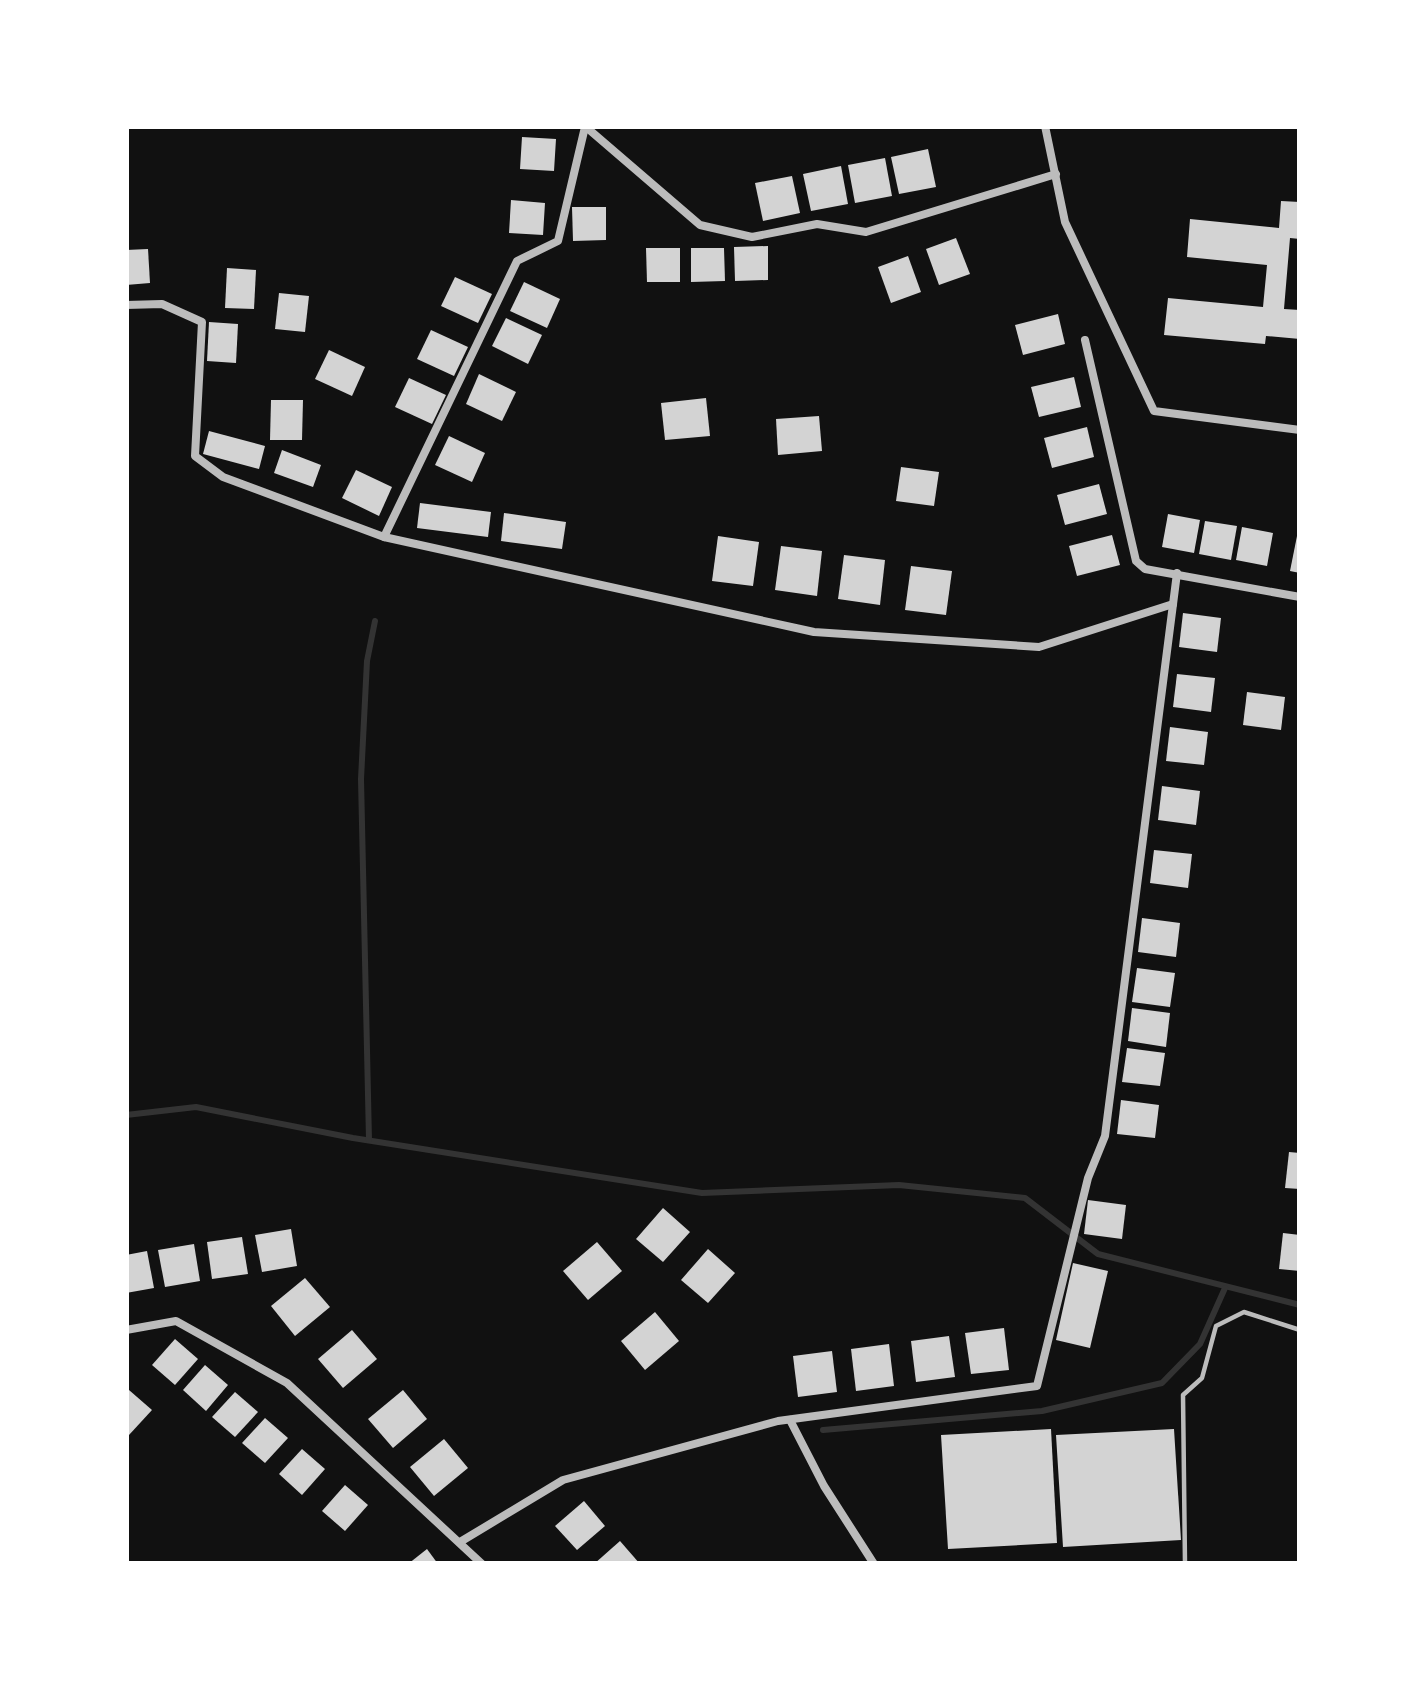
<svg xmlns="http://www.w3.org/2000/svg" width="1426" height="1690" viewBox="0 0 1426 1690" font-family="Signika,sans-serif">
<rect width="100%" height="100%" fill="#111"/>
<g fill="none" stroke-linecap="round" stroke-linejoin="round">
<g stroke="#333" stroke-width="6">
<path d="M126,1115l70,-8 157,31 349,55 197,-8 126,13 73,56 202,51"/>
<path d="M369,1140l-8,-361 6,-118 8,-40"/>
<path d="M823,1430l219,-19 120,-28 38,-39 25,-56"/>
</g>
</g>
<g fill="#d3d3d3">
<path d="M522,137l34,2 -2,32 -34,-2z"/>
<path d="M928,149l8,38 -37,7 -8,-37z"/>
<path d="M885,158l7,38 -37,7 -7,-38z"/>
<path d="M841,166l7,38 -37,7 -8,-37z"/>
<path d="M792,176l8,37 -37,8 -8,-38z"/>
<path d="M511,200l34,3 -2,32 -34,-2z"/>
<path d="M1281,201l19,1v37l-10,-1 -6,71 16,1v29l-34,-3 -1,8 -101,-9 4,-37 95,9 4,-42 -80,-8 3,-38 89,9z"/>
<path d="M572,207h34v33l-33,1z"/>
<path d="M956,238l14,36 -31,11 -13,-36z"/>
<path d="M768,246v34l-33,1 -1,-34z"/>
<path d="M646,248h34v34h-33z"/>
<path d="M691,248h33l1,33 -34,1z"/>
<path d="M148,249l2,34 -24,2v-35z"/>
<path d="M908,256l13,36 -30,11 -13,-36z"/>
<path d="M227,268l29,2 -2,39 -29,-1z"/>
<path d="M455,277l37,17 -14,29 -37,-17z"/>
<path d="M524,282l36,17 -13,29 -37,-17z"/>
<path d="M279,293l30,3 -4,36 -30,-3z"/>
<path d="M1058,314l7,30 -42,11 -8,-30z"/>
<path d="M506,318l36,17 -14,29 -36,-18z"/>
<path d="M209,322l29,2 -2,39 -29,-2z"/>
<path d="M431,330l37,17 -14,29 -37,-17z"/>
<path d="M329,350l36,17 -13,29 -37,-17z"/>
<path d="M479,374l37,18 -14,29 -36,-17z"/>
<path d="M1074,377l7,30 -42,10 -8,-30z"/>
<path d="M409,378l37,17 -14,29 -37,-17z"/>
<path d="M706,398l4,38 -45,4 -4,-37z"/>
<path d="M271,400h32l-1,40h-32z"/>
<path d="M819,416l3,35 -44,4 -2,-36z"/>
<path d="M1087,427l7,30 -42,11 -8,-30z"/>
<path d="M209,431l56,15 -6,23 -56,-15z"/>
<path d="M449,436l36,17 -13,29 -37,-17z"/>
<path d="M282,450l39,15 -8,22 -39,-14z"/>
<path d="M901,467l38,5 -5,34 -38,-5z"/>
<path d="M356,470l36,17 -13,29 -37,-18z"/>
<path d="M1099,484l8,30 -42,11 -8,-30z"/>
<path d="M420,503l71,9 -3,25 -71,-9z"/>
<path d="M504,513l62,9 -4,27 -61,-8z"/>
<path d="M1168,514l32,6 -6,33 -32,-6z"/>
<path d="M1205,521l32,5 -6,34 -32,-6z"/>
<path d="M1242,527l31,6 -6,33 -31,-6z"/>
<path d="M1298,531h2v42l-10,-2z"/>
<path d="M1112,535l8,30 -43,11 -8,-30z"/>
<path d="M718,536l41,6 -6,44 -41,-5z"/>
<path d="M781,546l41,5 -5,45 -42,-6z"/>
<path d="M844,555l41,5 -5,45 -42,-6z"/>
<path d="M911,566l41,5 -6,44 -41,-5z"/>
<path d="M1183,613l38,5 -4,34 -38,-5z"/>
<path d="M1177,674l38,4 -4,34 -38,-5z"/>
<path d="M1247,692l38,5 -4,33 -38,-5z"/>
<path d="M1170,727l38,5 -4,33 -38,-4z"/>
<path d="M1162,786l38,5 -4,34 -38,-5z"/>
<path d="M1154,850l38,4 -4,34 -38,-5z"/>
<path d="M1142,918l38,5 -4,34 -38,-5z"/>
<path d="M1137,968l38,5 -5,34 -38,-5z"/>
<path d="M1132,1008l38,5 -4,34 -38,-6z"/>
<path d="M1127,1048l38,5 -5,33 -38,-4z"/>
<path d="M1121,1100l38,5 -4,33 -38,-4z"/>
<path d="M1289,1152l11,1v36l-15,-1z"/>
<path d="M1088,1200l38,5 -4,34 -38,-5z"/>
<path d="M663,1208l27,24 -27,30 -27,-23z"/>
<path d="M291,1229l6,37 -35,6 -7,-37z"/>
<path d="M1283,1233l17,2v36l-21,-2z"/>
<path d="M242,1237l6,37 -36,5 -5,-37z"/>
<path d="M597,1242l25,29 -34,29 -25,-29z"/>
<path d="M194,1244l6,37 -35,6 -7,-37z"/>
<path d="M708,1249l27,24 -27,30 -27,-23z"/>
<path d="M147,1251l7,37 -28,5v-38z"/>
<path d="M1073,1263l35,8 -18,77 -34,-8z"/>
<path d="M305,1278l25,29 -35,29 -24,-30z"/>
<path d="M655,1312l24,29 -34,29 -24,-29z"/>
<path d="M1004,1328l5,42 -38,4 -6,-41z"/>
<path d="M352,1330l25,29 -34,29 -25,-29z"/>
<path d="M949,1336l6,41 -39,5 -5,-41z"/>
<path d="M175,1339l23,20 -23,26 -23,-20z"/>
<path d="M889,1344l5,42 -38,5 -5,-42z"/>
<path d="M832,1351l5,41 -39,5 -5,-41z"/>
<path d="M205,1365l23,20 -22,26 -23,-21z"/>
<path d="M129,1390l23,20 -23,25 -3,-42z"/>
<path d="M403,1390l24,29 -34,29 -25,-29z"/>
<path d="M235,1392l23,20 -23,25 -23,-20z"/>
<path d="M265,1418l23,20 -23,25 -23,-20z"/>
<path d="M1051,1429l6,114 -109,6 -7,-114z"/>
<path d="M1174,1429l7,111 -118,7 -7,-112z"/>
<path d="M444,1439l24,29 -34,28 -24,-29z"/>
<path d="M302,1449l23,20 -23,26 -23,-21z"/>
<path d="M345,1485l23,20 -23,26 -23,-20z"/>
<path d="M584,1501l21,25 -28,24 -22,-24z"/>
<path d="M620,1541l20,23h-46z"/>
<path d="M427,1549l11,15h-30z"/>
</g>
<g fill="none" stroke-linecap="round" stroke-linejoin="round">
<path stroke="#bcbcbc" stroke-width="4.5" d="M1185,1564l-2,-169 19,-17 14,-52 28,-14 56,18"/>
<g stroke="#bcbcbc" stroke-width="8">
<path d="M1045,126l20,96 89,189 146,19"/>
<path d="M586,127l114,98 52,12 65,-13 49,8 190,-58"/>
<path d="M126,305l36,-1 40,18 -7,134 28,21 161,60 430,95 225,15 134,-43"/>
<path d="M1085,340l51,221 9,8 155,28"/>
<path d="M384,537l133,-276 41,-20 27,-114"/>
<path d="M126,1330l50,-9 111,62 195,181"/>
<path d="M790,1420l34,66 50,78"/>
<path d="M460,1542l103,-62 215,-59 259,-35 51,-208 17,-42 72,-563"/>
</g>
</g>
<rect width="1426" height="1690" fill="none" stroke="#ffffff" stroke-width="258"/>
</svg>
